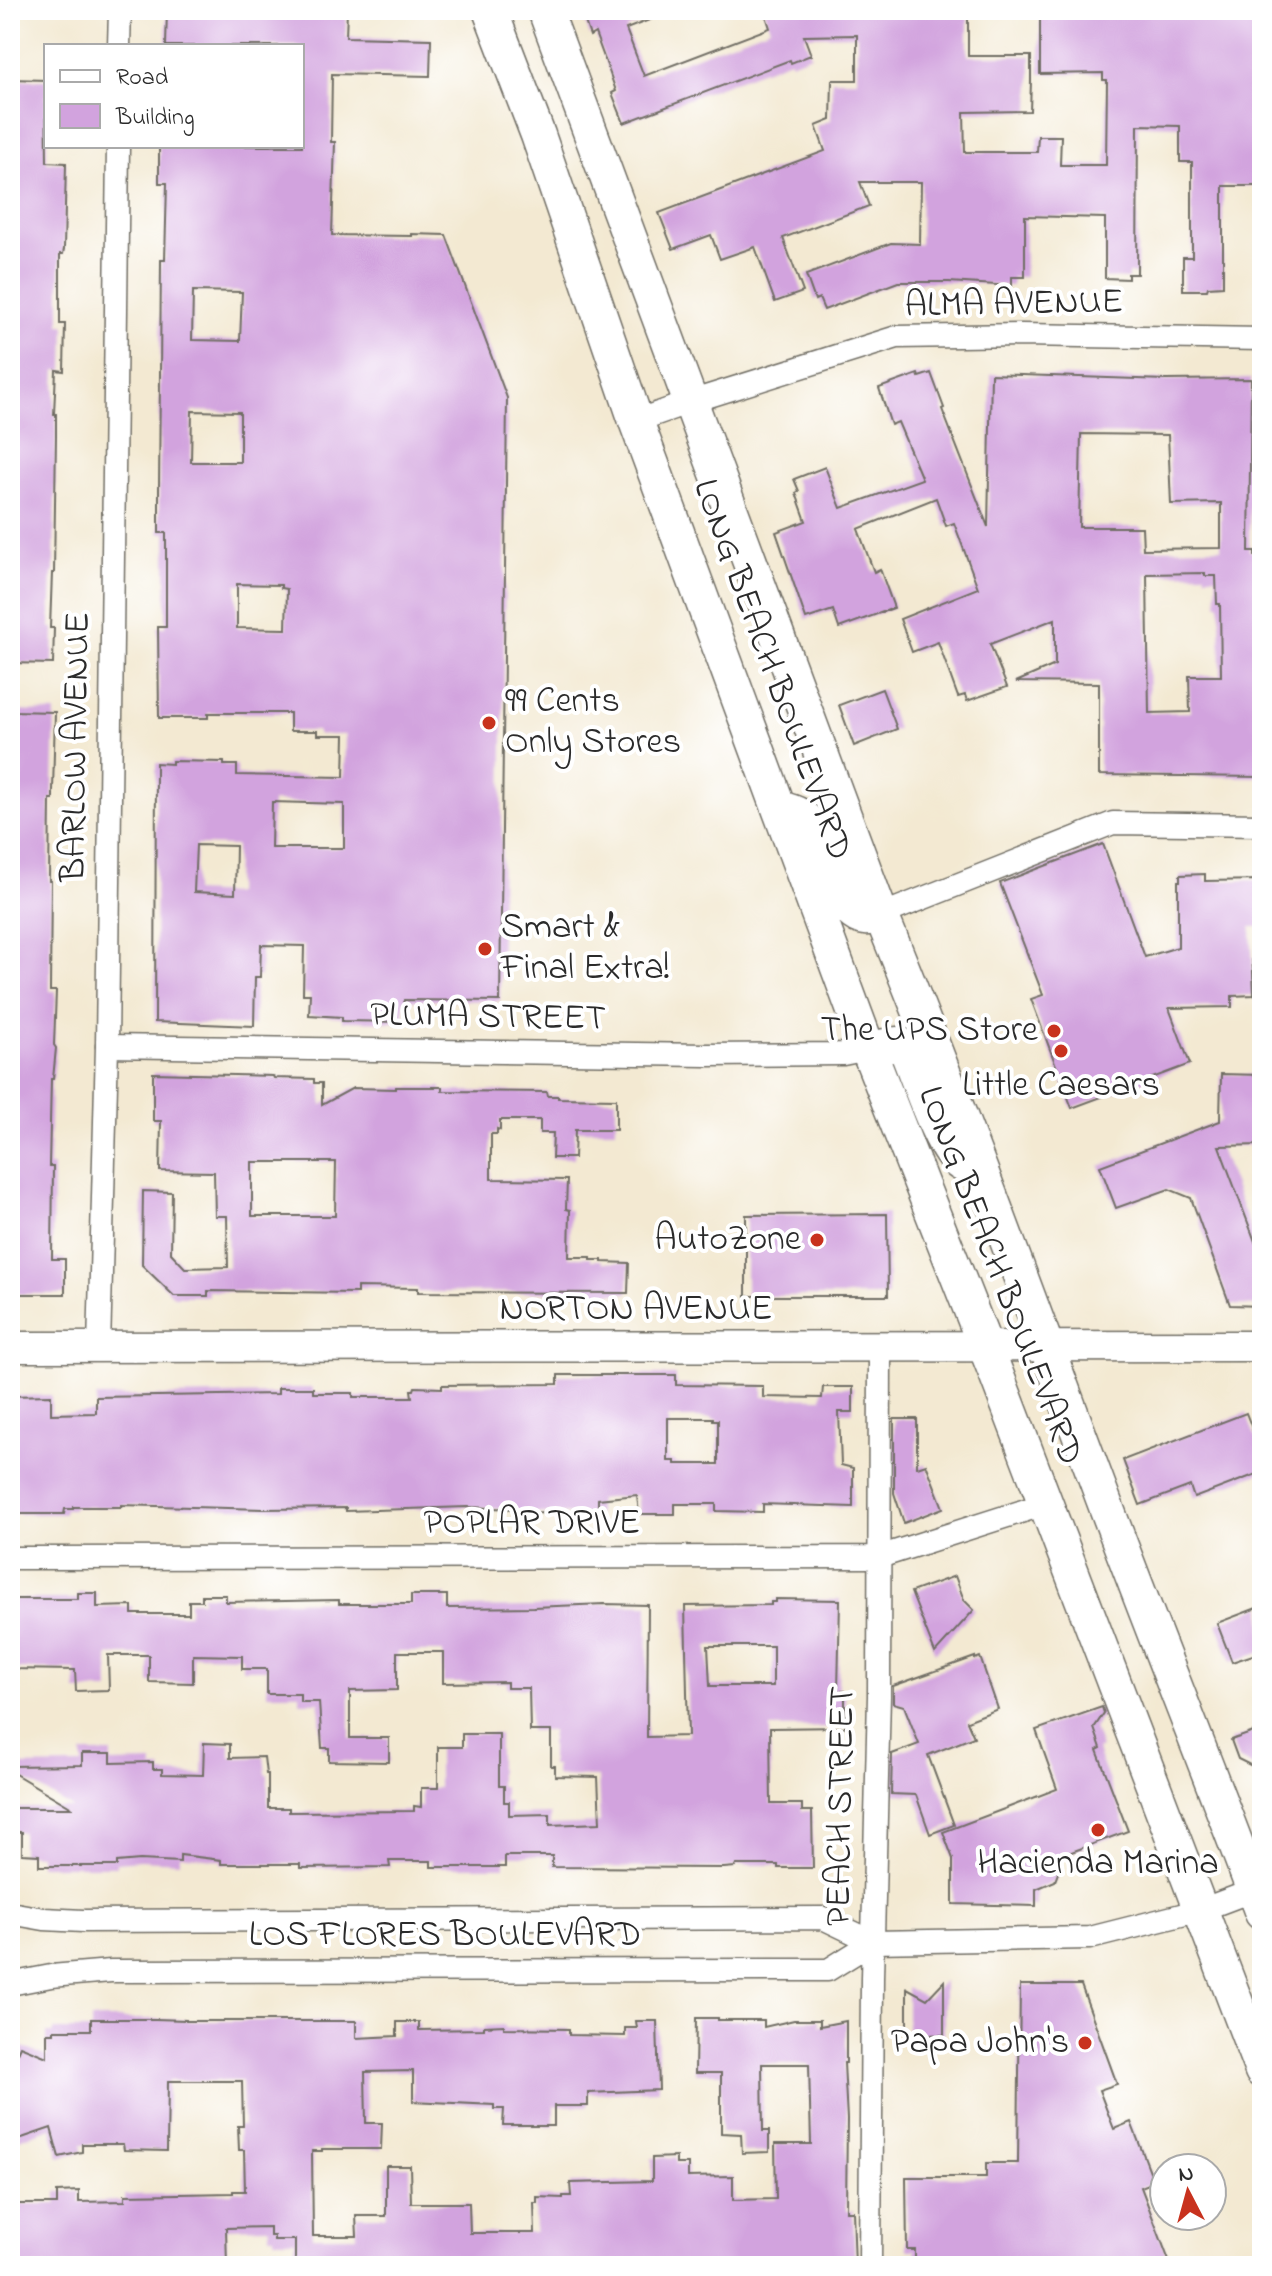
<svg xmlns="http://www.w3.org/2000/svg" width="1272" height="2276" viewBox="0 0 1272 2276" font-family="'Indie Flower',sans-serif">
<rect width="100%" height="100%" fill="#fff"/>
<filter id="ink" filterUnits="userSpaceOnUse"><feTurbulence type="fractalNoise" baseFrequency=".0125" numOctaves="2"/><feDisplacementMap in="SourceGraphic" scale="16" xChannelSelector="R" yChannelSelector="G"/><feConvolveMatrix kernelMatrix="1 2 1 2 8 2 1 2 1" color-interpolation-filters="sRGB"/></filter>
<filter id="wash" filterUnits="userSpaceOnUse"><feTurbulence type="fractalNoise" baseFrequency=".006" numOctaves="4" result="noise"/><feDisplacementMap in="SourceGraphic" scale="32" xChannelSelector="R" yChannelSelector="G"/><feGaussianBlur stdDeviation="1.8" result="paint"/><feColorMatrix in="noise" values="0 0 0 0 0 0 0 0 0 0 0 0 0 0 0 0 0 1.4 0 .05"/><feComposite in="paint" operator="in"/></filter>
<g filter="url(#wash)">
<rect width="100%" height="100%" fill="#f3e9d2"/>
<g id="blocks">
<g fill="#d2a3de" fill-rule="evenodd">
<path d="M167,10h180l-1,27 85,2 -1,37 -98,-2 -1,68h4l-3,93 80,1v-2l34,1 61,163 -7,603 -96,-1v22l-62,-1v-4l-33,-2 1,-21h-7l1,-48 -43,-1 -1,32h-5l-1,49 -99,-4 1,-259 16,1v-3l52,1v3h13v10l107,2 1,-42h-28v-4h-27v-18h-82v5h-49l-1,-91h8v-94h-7v-42l2,-231h4l2,-77h-8v-37h143v-100h-136zM193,291l49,1 -2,49 -48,-1zM192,411l48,1v50h-49zM237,584l44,1v3l6,1 -1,40 -49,-1zM272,802l72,2v44h-73zM196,845l40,1 -1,48 -41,-2z"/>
<path d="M581,10h89v2l-44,17 18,47 126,-48 -6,-18h204v46h63v25l-1,30 -66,1 1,40h72l1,-16h23l-1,29h46l1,-85h-4v-7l-63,1v-64h222v176h-39v100l-15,1 -1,3h-24v-33h9v-95h-12v-36l-42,-1 -1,149h-9v5l-23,-1v-60l-80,-2v61h-13v9l-63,-4h-51l-74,28 -5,-12 -4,2 -9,-25 85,-32 29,1 1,-62h-61l9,24 -86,32 20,54 -28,10 -20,-55 -35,12 -9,-24 -38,14 -14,-36 166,-62 -9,-25 15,-6 1,-40h25v-45l-53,1 7,19 -20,8 -1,-3 -166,63 -12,-30 4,-2 -7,-20 -14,-38 -5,3z"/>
<path d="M10,79l36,1 1,82 19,1 -2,86 -1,5h-3v70h5l-1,47 -8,-1 -2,44h2v22l-2,137h-2l-2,55h4l-1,36 -43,-1z"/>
<path d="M931,373l13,35 -2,1 46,118 3,-153 175,6 85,-1 -2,172h6v5h5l2,221 -163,-2v-92l-83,-1 39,-17v-46l-65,25 17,43 -40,14 -2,-6 -7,2 -20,-55 -26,10 -12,-33 78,-31 -24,-65 -8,3 -10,-28 -78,31 16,43 6,-3 14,39 -55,20 -6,-18 -27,9 -30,-87 30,-11 -10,-28 3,-2 -5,-12 31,-12 16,41 81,-29 -24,-57 -7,3 -12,-37 39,-14 1,3zM1081,434l87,1 3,69 50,-1v45l-78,1 -1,-22h-63zM1205,573v3h11l1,28h3l1,72h-32l1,36 -41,1 -2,-139z"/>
<path d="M882,689l15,40 -43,17 -15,-41z"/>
<path d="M10,711l45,1 -2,79v8h-3l-1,82h2l-1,110h6l-2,54 2,3 -3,31h-2l-2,87h4l-1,93h13v35h-53v-8h-2z"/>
<path d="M1103,844l42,113 33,-10v-66h2v-6l25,-1v7l57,-1v47h-11l3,68 -22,1v11l-63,1 21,56 -118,44 -41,-109 12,-4 -43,-112z"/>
<path d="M153,1073l120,3 1,2 40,1v4h8v22l31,-17 43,1v-2h46v4l105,1 1,4h10v2l58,1v31h-41l-1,28h-22l1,-25h-13v-13h-40v10l-3,-1v5h-6v45l76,1 -1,29 4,1 -1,47h22v3h11v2l27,1 -1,30 -210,-1v-4l-61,-1v6l-149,-2v5h-34l-32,-31 1,-74 29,1 -1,61 14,15 43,-1 -1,-51h-12l-1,-44 -54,-1 1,-50h-8zM252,1162h84l-1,54h-83z"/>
<path d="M1221,1074l41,1v70l-43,1 43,114v46l-32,-1 -39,-107 -22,-9 -53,19 -16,-42 120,-45z"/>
<path d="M887,1214l1,82h-142v-81z"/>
<path d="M558,1375h118v10l87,1v11l59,1 1,-11h30v25h-14l2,53 12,3v39l-90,-3v8l-47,-1v-7h-41v10h-36l-2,-19 -39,4v15l-83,-1v-4l-48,-2 -121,4v-3l-82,1 -143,-4v2h-48v2h-8l-1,5h-54v-118l41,-1v19l45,-1v-16l182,-3v-6h35v5h40v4h59l-1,-7h3l1,-3 27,1v-3l116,-1zM668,1418h45v2h5v44h-43v-3h-7z"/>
<path d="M1246,1413l16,41v18l-68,26 -4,-12 -50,19 -17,-45z"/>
<path d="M894,1419h23v48l9,-3 17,44 -39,15 -10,-30z"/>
<path d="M955,1576l9,24 10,10 -39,43 -24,-61z"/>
<path d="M78,1593h19v14l35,-1v8h57v-13h13v-6h24v7l113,-2v4h72v-9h36v13l86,-1 71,-3 44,1 -1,132 41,-1 -3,-130 86,-1v-3h4v-3l65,1 -2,91h7v36l-75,1 1,76h31v7h10l1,57h-35v-3h-42l-1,2 -11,1 -172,-1v-11h-47v11h-74v-6h-42l1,6 -90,1v-4h-79v-4l-41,-5v7l-40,-2 -23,2v4h-78v-11l-17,-1v-22h-9v-24h59l-62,-37v-5l72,-1v-12h29v10l42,-1v7h9v5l41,1 1,-32 26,1v14l34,-1 2,17h2v34h21v4l125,-1v-5l7,1v-19h17v-41h24v-13h37v52h5v16h5v13l41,-1v11l50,-2 -2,-46 -43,-1v-10h-4v-35h-21l-1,-43h-22v-6l-64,1v-31h-46v38l-47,1v47h39v24l-60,-1v-13h-7l-3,-46h-19v-8h-33v-25h-25v-13l-49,-1v28l-44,-1v-27h-41l1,35 -33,1 -1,-21 -65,-1v-70h68zM708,1646h65v40h-63z"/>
<path d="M1262,1606v46l-30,10 -15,-39z"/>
<path d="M975,1657v2l5,-2 18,52 -31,12 7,16 -46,18 26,70 -24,9 -14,-39 -25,-1 1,-40 27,-10 -15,-38 -11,-3v-17z"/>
<path d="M1102,1707l2,6 -10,15 7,20 -4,2 31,81 -70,26v16l-3,8 -19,8v17l-83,-2v-45l-10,-27 114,-43 -21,-59z"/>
<path d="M1262,1729v42l-24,-12 -7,-19z"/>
<path d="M944,1981v54l-37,-1v-46l20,11z"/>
<path d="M1020,1985h61l36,99 -18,6 15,39 17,-7 23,60 -13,5 30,79h-256v-16h-8l-1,-73h80v-14h32z"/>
<path d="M696,2018h22v2h46v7l30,-7h26v6l26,-5v42h-2l3,56 -1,92h7l2,55h-560v-26h-21v-4h-4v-9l-44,1 1,38h-217v-62h47v-12l22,-1v11l46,-1v-6l108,-2v-2h12l-1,-41h-5l-1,-24h5l-1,-45h-74l-1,70 -43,-1 -1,-6h-41v8l-23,5 -8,-29 -41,14v-87l7,-2 3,-7 27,11v-24h7v-3h37v-11h64l31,1v1h170v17l41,-2v-14h22v8l65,-1v-3l20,-1v3l65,1v6l56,1v-8h12l-1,-7h21l2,69 -71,3v13h-34v20h-23v-1h-28l1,-16h-10v-4l-81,-4v-30l-48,1 1,51h16l-1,26h-59v2h-10l1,85h44l-1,-20h30v-50h24l1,37h58l1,30h65l-1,-30h3v-6l26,1v-2h8l-1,-13 82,-2v-23l24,-1v7h12v13l45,-1v24l43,-1 -1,-55h36l-2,-80h-47l1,67h6v21l-27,1 -1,-19 -20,-1v-60h-26z"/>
</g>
</g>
</g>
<g filter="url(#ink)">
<use href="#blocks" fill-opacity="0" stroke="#716e65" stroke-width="2"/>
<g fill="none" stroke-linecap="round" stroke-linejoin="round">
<g stroke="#716e65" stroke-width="25">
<g id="street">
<path d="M119,46l1,-36"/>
<path d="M636,421l54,-19 207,-65 124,-2 241,4"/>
<path d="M881,915l232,-92 149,2"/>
<path d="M107,1046l599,9 137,-1 25,-5"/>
<path d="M99,1348l8,-302 11,-900"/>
<path d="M10,1558l869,-1 166,-53"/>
<path d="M10,1913l34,6 39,2 740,-3 50,24 217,-4 111,-28 61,-23"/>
<path d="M10,1984l41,-8 60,-5 717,-1 45,-28"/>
<path d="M870,2266l2,-288 7,-282 1,-348"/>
</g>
</g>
<g stroke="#716e65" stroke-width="33">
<path id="secondary" d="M10,1347l1252,-1"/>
</g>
<g stroke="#716e65" stroke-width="37">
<g id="primary">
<path d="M490,10l48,125 98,286 232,628 129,327 265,695"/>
<path d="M545,10l336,905c77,189 146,380 217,570 53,143 111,285 164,428"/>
<path d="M781,809c15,3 24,8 34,20l35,81c11,11 18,9 31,5"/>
<path d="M868,1049l29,-5 8,3c11,25 36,104 55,116 6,4 13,4 19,5"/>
</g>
</g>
<use href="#street" stroke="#fff" stroke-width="22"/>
<use href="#secondary" stroke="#fff" stroke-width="30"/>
<use href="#primary" stroke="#fff" stroke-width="34"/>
</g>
</g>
<g fill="#c8321e" stroke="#fff" stroke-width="3">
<circle cx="489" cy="723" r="8"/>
<circle cx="485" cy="949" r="8"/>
<circle cx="1054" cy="1031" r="8"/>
<circle cx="1061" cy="1051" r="8"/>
<circle cx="817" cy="1240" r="8"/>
<circle cx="1098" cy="1830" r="8"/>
<circle cx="1085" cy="2043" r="8"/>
</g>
<g text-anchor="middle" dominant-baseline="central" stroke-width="8" stroke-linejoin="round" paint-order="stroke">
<g font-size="36" fill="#2b2b2b" stroke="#fff">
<text transform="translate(1014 305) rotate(-1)">ALMA AVENUE</text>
<text transform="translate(771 670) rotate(70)">LONG BEACH BOULEVARD</text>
<text transform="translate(77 747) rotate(-89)">BARLOW AVENUE</text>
<text transform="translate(488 1018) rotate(1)">PLUMA STREET</text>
<text transform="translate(999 1276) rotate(69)">LONG BEACH BOULEVARD</text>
<text x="636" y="1310">NORTON AVENUE</text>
<text x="532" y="1524">POPLAR DRIVE</text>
<text transform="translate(842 1806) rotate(-89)">PEACH STREET</text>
<text x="445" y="1936">LOS FLORES BOULEVARD</text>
</g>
<g font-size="36" fill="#2b2b2b" stroke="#fff" text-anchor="end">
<text x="505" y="702" text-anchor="start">99 Cents<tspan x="505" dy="41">Only Stores</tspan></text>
<text x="501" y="928" text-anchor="start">Smart &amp;<tspan x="501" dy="41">Final Extra!</tspan></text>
<text x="1038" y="1031">The UPS Store</text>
<text x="1061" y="1086" text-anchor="middle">Little Caesars</text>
<text x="801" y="1240">AutoZone</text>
<text x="1098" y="1864" text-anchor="middle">Hacienda Marina</text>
<text x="1069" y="2043">Papa John's</text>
</g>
</g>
<rect width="1272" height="2276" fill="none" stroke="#fff" stroke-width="40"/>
<rect x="44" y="44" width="260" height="104" fill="#ffffff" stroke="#aaaaaa" stroke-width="2"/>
<rect x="60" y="70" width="40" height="12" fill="#ffffff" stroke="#aaaaaa" stroke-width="2"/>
<text x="116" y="84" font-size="24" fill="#2b2b2b">Road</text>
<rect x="60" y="104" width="40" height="24" fill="#d2a3de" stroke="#aaaaaa" stroke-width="2"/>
<text x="116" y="124" font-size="24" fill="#2b2b2b">Building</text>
<g transform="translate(1188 2192) rotate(354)"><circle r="38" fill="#ffffff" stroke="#aaaaaa" stroke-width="2"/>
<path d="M0-6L14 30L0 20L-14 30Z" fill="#c8321e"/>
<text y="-12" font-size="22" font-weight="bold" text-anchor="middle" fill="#2b2b2b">N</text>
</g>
</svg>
